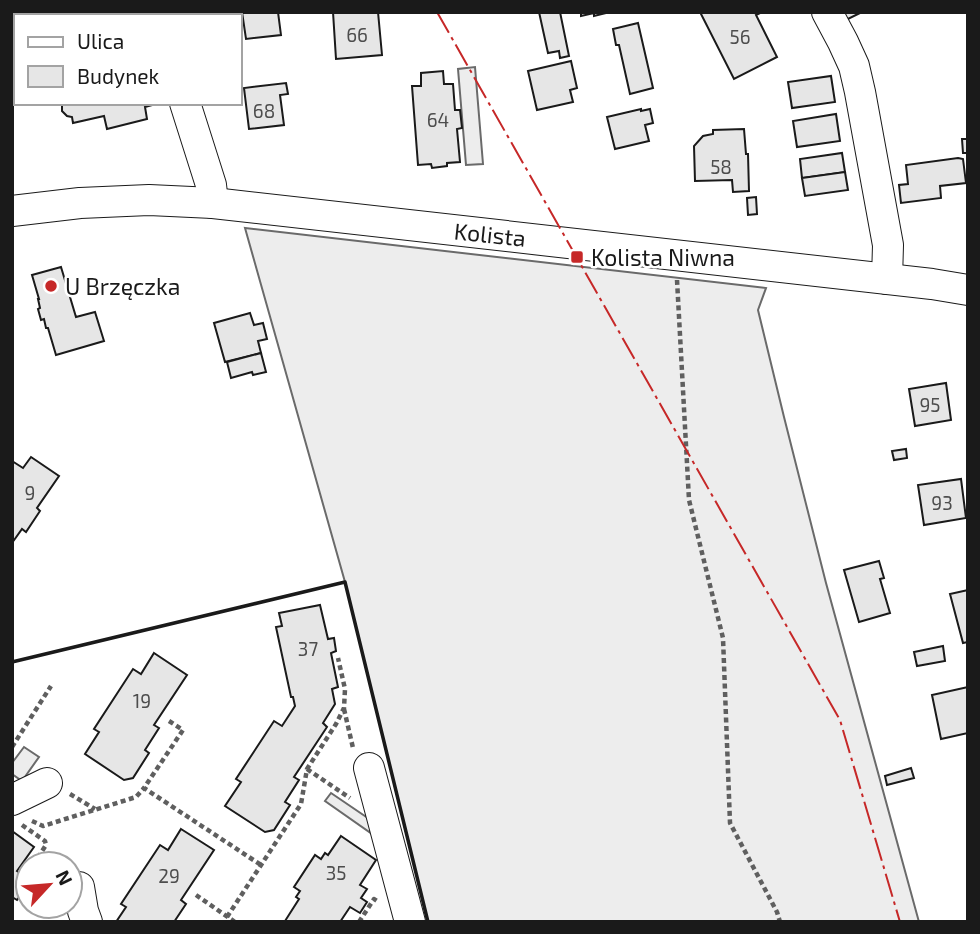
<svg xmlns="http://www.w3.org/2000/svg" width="980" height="934" viewBox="0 0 980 934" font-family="'Exo 2',sans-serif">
<rect width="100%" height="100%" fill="#fff"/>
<g fill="#ededed" stroke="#6a6a6a" stroke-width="2">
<path d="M475,67l8,97 -17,1 -8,-96z"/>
<path d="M245,228l521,60 -8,22 26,107 42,166 93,339h-491l-83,-340z"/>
<path d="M24,747l15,10 -17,24 -10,-7v-11z"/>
<path d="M331,793l50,34 -6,9 -50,-35z"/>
</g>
<g fill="#e6e6e6" stroke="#1a1a1a" stroke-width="2">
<path d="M50,12h49l1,4h-52z"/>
<path d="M242,12h36l3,23 -35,4z"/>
<path d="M333,12h45l4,43 -46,4z"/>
<path d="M539,12h21l9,44 -9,2 -1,-7 -11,2z"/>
<path d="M581,12h29l-16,4v-3l-13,3z"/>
<path d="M700,12h62l-6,3 21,42 -43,22z"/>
<path d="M842,12h20l-16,8z"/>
<path d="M638,23l15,65 -23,6 -11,-49h-3l-3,-16z"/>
<path d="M571,61l6,27 -7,2 3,12 -36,8 -9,-39z"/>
<path d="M443,71l1,13h9l2,26h5l2,18 -5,1 3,33 -13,1v3l-15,2 -1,-4 -13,1 -6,-79h9v-13z"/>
<path d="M831,76l4,26 -43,6 -4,-26z"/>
<path d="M286,83l2,11 -8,1 4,30 -35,4 -5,-41z"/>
<path d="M62,103h89l1,2 -7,2 2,12 -40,10 -3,-13 -31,7 -1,-6 -5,-1 -5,-5z"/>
<path d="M641,109v2l9,-2 3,14 -8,2 4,16 -34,8 -8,-32z"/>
<path d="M836,114l4,27 -43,6 -4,-26z"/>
<path d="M744,129l2,25h2l1,37 -16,1 -1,-12 -37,1 -1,-35 9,-10 10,-2v-4z"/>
<path d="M962,139h6v14h-5z"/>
<path d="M842,153l3,19 -43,6 -2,-19z"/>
<path d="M958,158l5,1 3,24 -26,3 1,12 -40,5 -2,-18 9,-1 -2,-19z"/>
<path d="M845,172l3,18 -43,6 -3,-18z"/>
<path d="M756,197l1,17 -9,1 -1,-17z"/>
<path d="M61,267l15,50 19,-5 9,29 -48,14 -8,-27h-2l-2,-9 -3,1 -3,-11 2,-1 -2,-9h1l-7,-24z"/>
<path d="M250,313l4,12 9,-2 4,16 -9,2 3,12 -36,9 -11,-39z"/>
<path d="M261,353l5,19 -13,3 -1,-3 -21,6 -4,-16z"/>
<path d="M946,383l5,37 -36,6 -6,-37z"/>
<path d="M906,449l1,9 -13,2 -2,-9z"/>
<path d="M31,457l28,19 -22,32 3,3 -14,21 -4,-3 -10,14v-82l11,7z"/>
<path d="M961,479l5,39 -42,7 -6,-40z"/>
<path d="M879,561l5,17 -4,1 10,34 -31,9 -15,-52z"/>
<path d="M968,590v52l-5,1 -13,-49z"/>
<path d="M320,605l8,34 6,-1 2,13 -5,2 7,34 -6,2 3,15 -12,19 4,4 -33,50 5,3 -14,22 5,3 -16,25 -9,2 -40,-26 16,-24 -5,-3 38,-58 8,5 13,-20 -2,-9h-2l-15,-70 6,-1 -3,-13z"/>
<path d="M943,646l2,15 -28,5 -3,-14z"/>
<path d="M154,653l33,22 -33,50 5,3 -14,22 4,3 -16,25 -9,2 -39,-26 14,-22 -5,-3 39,-60 8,5z"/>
<path d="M968,687v46l-27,6 -9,-44z"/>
<path d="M911,768l3,10 -27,7 -2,-9z"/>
<path d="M181,829l33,21 -33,50 5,4 -12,18h-58l10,-15 -5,-3 39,-59 8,5z"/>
<path d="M12,831l22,16 -17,24 7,5 -5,9 6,4 -8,11 -5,-3z"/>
<path d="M341,836l35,24 -16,25 7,4 -6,9 6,4 -7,11 -10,-6 -10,15h-54l-1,-1 14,-22 -3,-2 4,-6 -6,-4 21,-32 6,4 4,-6 3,2z"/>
</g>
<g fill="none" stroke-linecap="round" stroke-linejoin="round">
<g stroke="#1a1a1a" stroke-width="32">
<g id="minor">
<path d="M157,12l1,4"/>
<path d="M827,12l16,30 11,24 6,26 28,153 -1,34"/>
<path d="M185,103l26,82 2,18"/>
<path d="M12,211l68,-8 69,-3 64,3 719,81 36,6"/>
<path d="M369,768l41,154"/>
<path d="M12,800l35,-17"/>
<path d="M79,887l4,24 4,11"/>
</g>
</g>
<g stroke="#5f5f5f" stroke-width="4.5" stroke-dasharray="5 3.5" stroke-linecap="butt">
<path d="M677,280l12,220 34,138 7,185 47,89 3,10"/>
<path d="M344,709l9,39"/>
<path d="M169,721l14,9 -39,58 117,77"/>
<path d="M12,747l39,-61"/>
<path d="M307,769l43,29"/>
<path d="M70,794l25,15"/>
<path d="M32,821l11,5 93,-29 8,-9"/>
<path d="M22,825l23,16 1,4 -12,19"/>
<path d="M196,895l39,27"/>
<path d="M227,917l74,-113 6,-35 29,-45 8,-16 1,-19 -7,-31"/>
<path d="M359,922l15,-23 3,2"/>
</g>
<use href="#minor" stroke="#fff" stroke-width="30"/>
<path stroke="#1a1a1a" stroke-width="3.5" d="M12,662l333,-80 83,340"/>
<path stroke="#c62828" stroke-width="2" stroke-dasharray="24 5 3.5 5" stroke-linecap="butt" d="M437,12l403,708 60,202"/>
</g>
<g fill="#c62828" stroke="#fff" stroke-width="2.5">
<rect x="570" y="250" width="14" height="14" rx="3.5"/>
<circle cx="51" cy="286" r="7"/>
</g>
<g text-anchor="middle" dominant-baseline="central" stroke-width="5" stroke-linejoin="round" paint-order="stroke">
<g font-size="19" fill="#4d4d4d">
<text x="357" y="34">66</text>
<text x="740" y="36">56</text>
<text x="264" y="110">68</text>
<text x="438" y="119">64</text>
<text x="721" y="166">58</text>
<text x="930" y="404">95</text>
<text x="30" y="492">9</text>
<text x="942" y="502">93</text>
<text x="308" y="648">37</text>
<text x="142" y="700">19</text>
<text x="336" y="872">35</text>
<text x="169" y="875">29</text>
</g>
<g font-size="23" fill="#1a1a1a" stroke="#fff">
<text transform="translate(490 234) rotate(6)">Kolista</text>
</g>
<g font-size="23" fill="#1a1a1a" stroke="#fff" text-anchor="start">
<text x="591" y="257">Kolista Niwna</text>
<text x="65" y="286">U Brzęczka</text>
</g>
</g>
<rect width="980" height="934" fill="none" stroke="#1a1a1a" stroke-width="28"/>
<rect x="14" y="14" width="228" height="91" fill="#ffffff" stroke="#a3a3a3" stroke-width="2"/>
<rect x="28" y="37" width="35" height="10" fill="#ffffff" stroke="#a3a3a3" stroke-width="2"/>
<text x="77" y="49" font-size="21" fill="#1a1a1a">Ulica</text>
<rect x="28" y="66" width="35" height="21" fill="#e6e6e6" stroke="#a3a3a3" stroke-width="2"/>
<text x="77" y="84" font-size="21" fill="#1a1a1a">Budynek</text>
<g transform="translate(49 885) rotate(64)"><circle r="33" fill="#ffffff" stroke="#a3a3a3" stroke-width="2"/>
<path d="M0-5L12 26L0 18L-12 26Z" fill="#c62828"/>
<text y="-10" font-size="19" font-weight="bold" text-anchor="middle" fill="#1a1a1a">N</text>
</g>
</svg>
